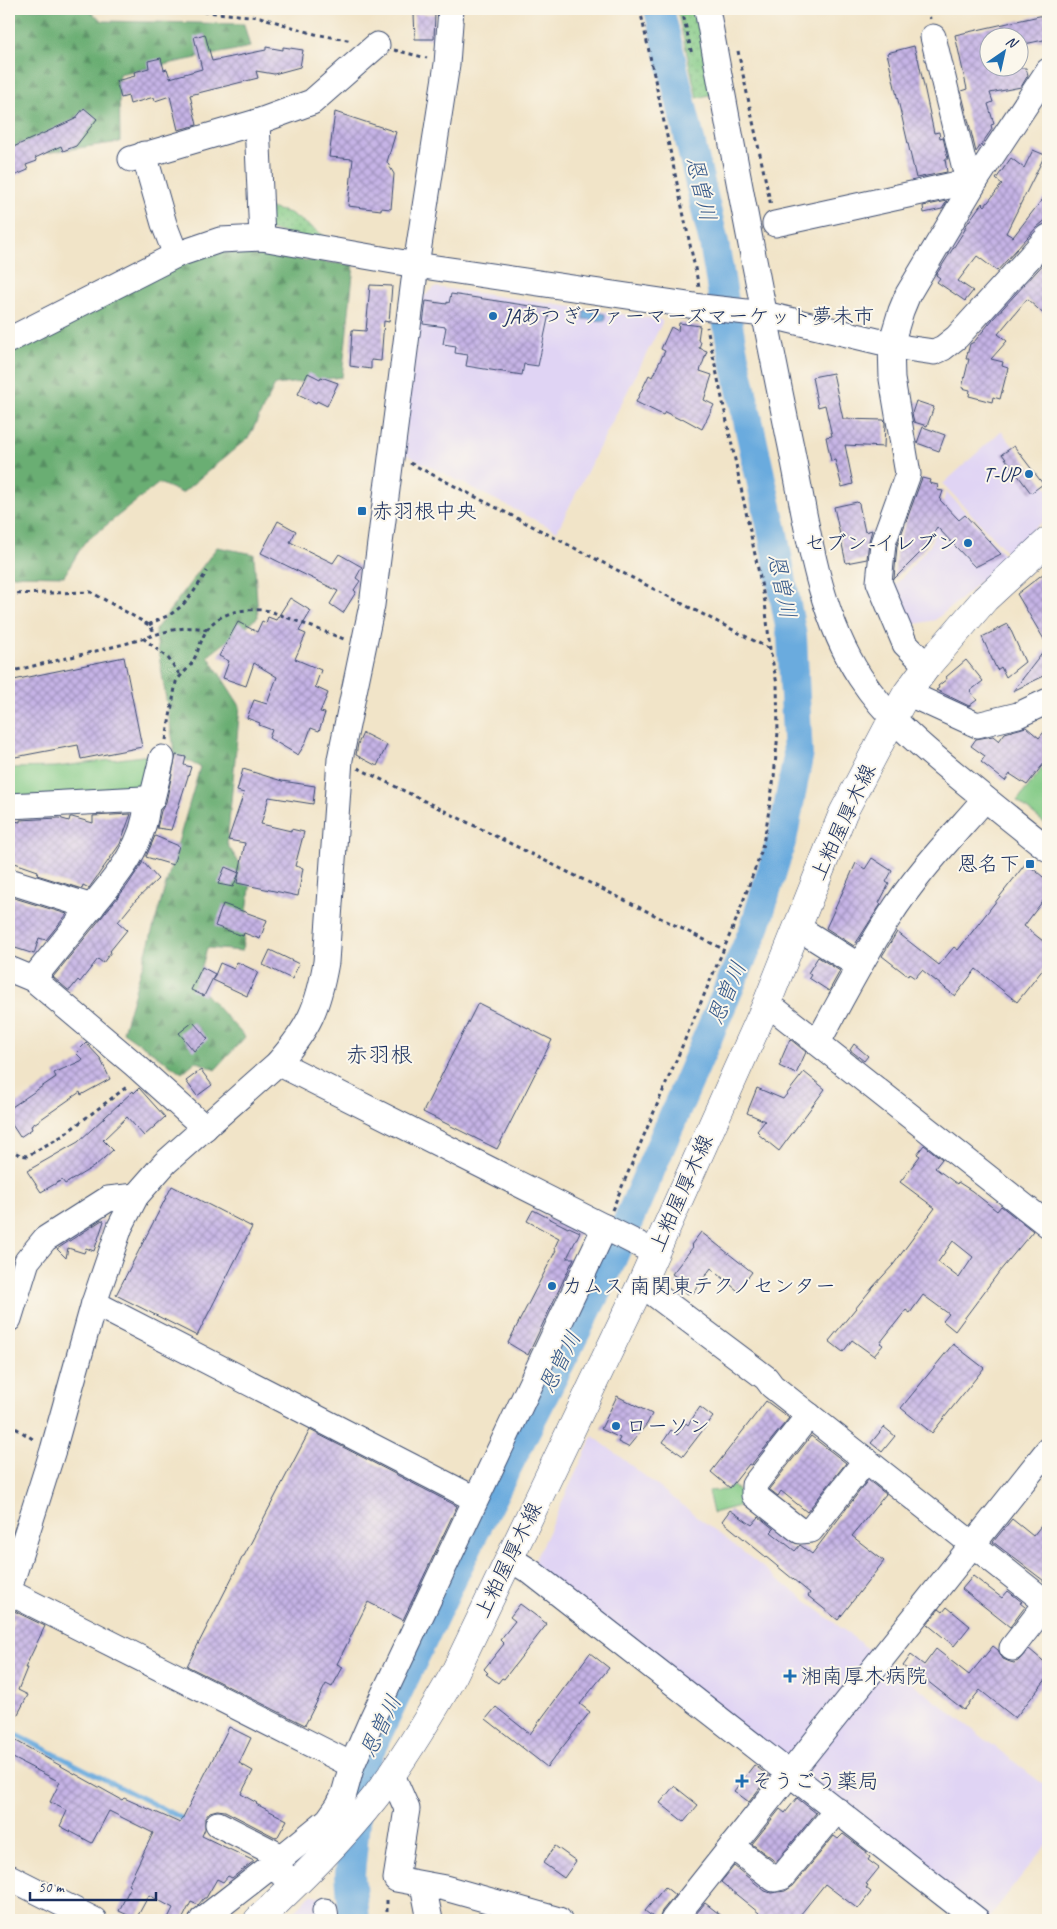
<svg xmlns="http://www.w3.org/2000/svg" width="1057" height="1929" viewBox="0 0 1057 1929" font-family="Caveat,'Klee One',sans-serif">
<defs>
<pattern id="grass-dots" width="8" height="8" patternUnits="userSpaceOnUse" patternTransform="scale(1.25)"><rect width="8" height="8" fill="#83ca86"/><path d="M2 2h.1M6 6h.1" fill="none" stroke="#6aa471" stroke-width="1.8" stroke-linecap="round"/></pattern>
<pattern id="forest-firs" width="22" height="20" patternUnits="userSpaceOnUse" patternTransform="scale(1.25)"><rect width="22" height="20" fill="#6aae73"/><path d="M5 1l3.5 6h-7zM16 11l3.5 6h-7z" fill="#568e62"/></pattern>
<pattern id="building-cross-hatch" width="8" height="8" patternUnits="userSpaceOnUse" patternTransform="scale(1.25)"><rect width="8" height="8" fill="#c6b4e6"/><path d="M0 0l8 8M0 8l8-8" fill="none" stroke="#a093be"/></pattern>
</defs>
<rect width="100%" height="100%" fill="#fbf7ec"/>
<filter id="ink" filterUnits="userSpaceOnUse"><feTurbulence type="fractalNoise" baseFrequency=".02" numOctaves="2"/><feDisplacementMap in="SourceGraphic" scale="10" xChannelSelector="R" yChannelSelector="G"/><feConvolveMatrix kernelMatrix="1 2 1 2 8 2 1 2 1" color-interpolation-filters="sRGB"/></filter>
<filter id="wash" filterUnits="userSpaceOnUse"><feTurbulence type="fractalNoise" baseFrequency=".0096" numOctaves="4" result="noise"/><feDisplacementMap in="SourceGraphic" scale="20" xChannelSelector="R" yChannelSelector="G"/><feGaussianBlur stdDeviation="1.12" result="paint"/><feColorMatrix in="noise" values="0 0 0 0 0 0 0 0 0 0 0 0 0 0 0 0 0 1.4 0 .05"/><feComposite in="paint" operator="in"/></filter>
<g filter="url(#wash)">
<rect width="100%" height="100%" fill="#f1e4c8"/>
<g fill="#e0d4f4">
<path d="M435,287l227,33v3l-105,208 -154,-78 19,-155z"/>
<path d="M1001,431l47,58v28l-41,35 -64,-68z"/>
<path d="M946,491l59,64 -37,38 -33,27 -30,6 -14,-36 40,-46z"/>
<path d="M593,1436l455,352v54l-60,77 -455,-355z"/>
<path d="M311,1894l12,4 2,22h-39z"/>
</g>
<g fill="url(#grass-dots)" stroke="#4f7c72">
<path d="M677,9h25l11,85 -16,4z"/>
<path d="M266,207l24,6 33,22v6l-57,-12z"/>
</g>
<g fill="url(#forest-firs)" stroke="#426e68">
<path d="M9,9h77l17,12 141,3 6,23 -131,27 1,68 -83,12 -28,15z"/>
<path d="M224,252l130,13 -12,112 -67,8 -26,52 -67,56 -23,-10 -75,60 -20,33 -55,-1v-232l123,-68z"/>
<path d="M217,547l37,7 4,63 -50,39 32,50 -13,138 24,37 -9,70 -35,-3 -10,37 48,52 -30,33 -19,-9 -14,12 -59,-41 77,-265 -25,-12 -20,-125z"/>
</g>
<g fill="#83ca86" stroke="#4f7c72">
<path d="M158,754l-13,37 -136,6v-29l47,-1z"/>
<path d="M1048,761v65l-31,-25z"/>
<path d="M733,1486l16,12 -4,6 -32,9 -5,-22 17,-1z"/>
</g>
<path fill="#6babde" stroke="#436d9e" d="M584,310l21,4v7l-22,-2z"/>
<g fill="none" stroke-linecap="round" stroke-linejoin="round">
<path stroke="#6babde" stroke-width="5" d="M9,1731l178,90"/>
<path stroke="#6babde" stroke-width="30" d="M354,1920l-4,-46 10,-104 119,-248 128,-252 147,-340 29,-95 15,-78 -6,-120 -19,-103 -41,-186 -18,-105 -55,-234"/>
</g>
<g id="blocks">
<g fill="url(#building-cross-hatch)" fill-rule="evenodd">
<path d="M414,14h21l-1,25h-19z"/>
<path d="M1048,14v25l-28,6v-7h-30v30h36l2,7 -7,12 -31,6 3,9 -5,2 6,20 -3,1 1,4 -16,23 -15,-61 6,-2 -12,-54z"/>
<path d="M205,34l7,27 54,-11v-3l17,3v-3l20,3 -3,17 -26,7 -18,-3 2,7 -68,17 7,30 -19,5 -8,-34 -15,5 -1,-4 -24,7 -2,-8 -7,2 -5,-17 19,-5 -1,-4 15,-4 -1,-7 13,-3 3,12 3,-1 3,9 32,-9 -8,-32z"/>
<path d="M914,46l3,12h1l16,75 5,-1 1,6 3,-1 5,22h-3l2,13 -31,6 -29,-125z"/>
<path d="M84,108l13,11 -21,27 -13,5 -2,-5 -26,12 2,3 -11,4 2,5 -19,8v-29l66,-30z"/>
<path d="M335,112l61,20 -9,30 7,12 -3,35 -10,-1v2l-33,-4 5,-47 -24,-2z"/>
<path d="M1033,150l12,5 -39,78 7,4 35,-45v26l-11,9 -40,44 -20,-15 -19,25 15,10 -8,10 -28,-19 3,-4 -4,-3 30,-47 -2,1 3,-5 15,-21 3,3 17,-22 -6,-5 15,-21 13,10z"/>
<path d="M947,201l-5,8 -18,4 -1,-7z"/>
<path d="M1048,259v59l-21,-19 -29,35 9,7 -16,18 12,3 -1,4 6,2 -8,31 -7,-2 -1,5 -23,-6 1,-6 -8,-2 7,-29h-3l4,-15 4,-2 19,-23z"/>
<path d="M370,285l22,1 -3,36 -5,-1 -3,40 -10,-1v9l-21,-3 2,-36 14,1z"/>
<path d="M451,294l99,15 -12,57 -14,-2 -2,11 -56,-9 2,-11 -13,-2 1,-7 -13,-2 3,-17 -23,-3 3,-23 21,3v-2l2,1z"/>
<path d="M679,323l21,3 -2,14 3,2 -2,6 8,3 -7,20 12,4 -8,25 10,5 -12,24 -20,-11 -1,2 -16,-8 -2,3 -27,-13 13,-27 3,2 13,-26 -4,-2 10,-22 7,4z"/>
<path d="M308,373l12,6 1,-2 17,6 -11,23 -10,-5 -1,2 -18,-9z"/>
<path d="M833,373l10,46 41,1 1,3 -1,24 -39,-2 8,39 -11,3 -7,-27 -4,1 -5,-24 6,-1 -7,-31 -7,2 -6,-30z"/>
<path d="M916,401l18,6 -7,19 -13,-4 -2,-9z"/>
<path d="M923,427l22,8 -6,16 -22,-8z"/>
<path d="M1014,446l29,38 -12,9 -29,-39z"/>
<path d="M922,478l8,2 -1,3 9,2 -1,5 6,1 -3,9 19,20 6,-5 36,39 -26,13 -38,-40 -15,24 -28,28 3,-33z"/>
<path d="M857,502l2,2 6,28 7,-2 -3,11 -2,18 -21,4 -12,-56z"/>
<path d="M278,521l18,10 -6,11 43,21 6,-9 23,13 -6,11 4,3 -6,9 2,2 -13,21 -13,-9 8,-13 -77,-38z"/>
<path d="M1048,570v104l-35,17 35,-45 -31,-52z"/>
<path d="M290,598l21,13 -12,20 7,3 -11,25 26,11 -6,17 13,6 -8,19 5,1 -6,18 -8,-3 -6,16 -7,11 -29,-17 3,-8 -13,-5 1,-2 -13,-5 7,-18 13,4 10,-27 -23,-14 -8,23 -23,-8 6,-17 -10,-5 19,-34 19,10 5,-11 4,2 2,-6 8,3z"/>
<path d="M1008,624l17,38 -19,15 -5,-10 -4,3 -15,-33z"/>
<path d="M124,657l18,90 -61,12 -3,-14 -68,13 -1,-7v-70z"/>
<path d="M966,660l17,21 -13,10 7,9 -8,6 -33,-16 3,-2 -1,-2 9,-7 -1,-2z"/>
<path d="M1026,727l13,11 9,-11v31l-21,27 -17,-11 -5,7 -24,-19 4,-6 -14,-10 5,-7 17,-3 6,5 6,-8z"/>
<path d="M363,733l24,12 -10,21 -21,-11 2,-11z"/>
<path d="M176,755l10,2 -2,8 7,2 -20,63 -14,-2 4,-17 5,-9z"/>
<path d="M243,769l39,12 33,5 -2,18 -44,-7 -8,27 30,7v-2l13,3 -9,34 8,2 -5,28 -61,-13 8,-40 -17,-3 16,-47 -7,-2z"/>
<path d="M131,814l-11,30 -31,44 -6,-3 -1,4 -45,-14 1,-4 -29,-10v-41l11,2v-2l39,-2 10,3 1,-4h2l21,6v-7z"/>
<path d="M155,836l24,10 -6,19 -27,-8z"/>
<path d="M872,858l20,13 -6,11 3,2 -10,19 2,1 -27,42 -28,-18 30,-65 9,6z"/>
<path d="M143,862l15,17 -22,21 -18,22 9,8 -17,21 1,1 -8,11 -5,-4 -18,23 -2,-2 -8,10h-2l-15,-13 74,-91z"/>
<path d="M1026,863l22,18v13l-24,32 24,19v18l-31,39 -41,-33 -21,27 -33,-26 -7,8 -6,-4 -1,2 -26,-20 15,-24 42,33 15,-18 4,3z"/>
<path d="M225,867l14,6 -6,14 -15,-3z"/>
<path d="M11,897l56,17 -21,26 -7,-2 -5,16 -25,-8v-41z"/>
<path d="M223,904l44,16 -7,19 -16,-6 -1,3 -28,-10z"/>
<path d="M270,950l29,14 -7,15 -29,-14z"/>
<path d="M818,957l22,14 -11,20 -20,-13 2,-3 -3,-2z"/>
<path d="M237,962l21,10 -11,24 -34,-16 7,-17 14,6z"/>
<path d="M202,967l13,7 -11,22 -13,-6z"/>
<path d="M478,1003l74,37 -55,109 -74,-37z"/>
<path d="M193,1022l15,17 -14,12 -15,-18z"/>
<path d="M790,1039l16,13 -10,22 -17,-8 2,-4h-1z"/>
<path d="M86,1043l14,15 10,21 -29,16 -1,-3 -49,34 1,3 -12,8 -11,-17v-11l47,-32 -2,-4 29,-13 -7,-7z"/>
<path d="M854,1044l14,12 -4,5 -14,-11z"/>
<path d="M201,1070l11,15 -15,11 -11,-15z"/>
<path d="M804,1072l21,17 -46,62 -21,-17 1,-1 -2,-2 8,-10 -18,-8 10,-25 26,11z"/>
<path d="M139,1088l26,29 -21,19 -17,-19 -24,23 10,10 -18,16 -30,18 -3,-4 -21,12 -14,-21 51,-29 55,-51 1,2z"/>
<path d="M924,1145l18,14 -7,9 22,16 1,-2 14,9 25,20 4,-5 32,25 -34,41 -44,59 -12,-10 6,-7 -26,-19 -13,18 -4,-3 -26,33 3,2 -9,11 -22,-16 -9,12 -14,-11 44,-54 20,-22 42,-57 -35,-26 20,-26 -3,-2zM953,1241l20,16 -14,21 -21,-16z"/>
<path d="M172,1186l80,41 -55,109 -81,-41z"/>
<path d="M533,1210l35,18 1,-1 11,5 -13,26h7l-46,97 -20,-12 48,-93 -2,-1 5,-11 -32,-17z"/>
<path d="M102,1220l2,1 -10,30 -8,-3 -2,5 -16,-5 -2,10 -9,-9z"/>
<path d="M701,1232l51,40 -14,19 -27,-23 -18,25 -2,-2 -3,3 -13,-10 4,-5 -7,-5 21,-27 -2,-2z"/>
<path d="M953,1344l31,24 -52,65 -31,-25z"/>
<path d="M617,1396l35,18 -5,10 -19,23 -10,-5 2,-4 -19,-9z"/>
<path d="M766,1401l23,17 -38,47 -2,-1 -19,24 -19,-16z"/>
<path d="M700,1407l13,10 -30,39 -20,-14 8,-12 6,5 9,-12 2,2z"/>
<path d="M884,1427l11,9 -13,16 -11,-9z"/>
<path d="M310,1430l147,76 -54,114 -35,-18 -31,62 6,3 -11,20 -6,-3 -21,41 -118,-59 56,-110h1z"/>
<path d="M811,1436l35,27 -39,49 -26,-21 -3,5 -9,-7z"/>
<path d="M868,1480l18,14 -34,42 32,25 -46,59 -30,-24 2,-3 -88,-72 8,-11 22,15 7,-8 15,12 -3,3 24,19 5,-6 12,9z"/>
<path d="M1048,1517v67l-55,-42 19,-23 21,17z"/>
<path d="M973,1576l29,22 6,-7 14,11 -2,1 5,4 -15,20 -48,-38z"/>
<path d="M520,1604l27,20 -43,55 -2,-1 -4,5 -12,-9 2,-1 -4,-4 20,-25 -4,-4 15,-19 -5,-4z"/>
<path d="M947,1607l23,19 -16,20 -27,-22 12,-15 4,3z"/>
<path d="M12,1610l33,16 -20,42h2l-9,22 10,5 -19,36v-99l5,-12 -5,-3z"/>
<path d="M993,1646l5,4 5,9 7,3 4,1 4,-2 11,-12 19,16v12l-33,41 -35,-28 -16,20 -38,-30 -2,3 -21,-17 8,-11 13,10 12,-16 33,26z"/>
<path d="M590,1653l19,15 -29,36 10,8 -43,55 -61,-48 10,-12 34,27z"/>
<path d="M229,1727l22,11 -12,25 14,8 -12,23 16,9 -1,1 31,16 -10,18 -52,-27 -8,-1 -7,2 -5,6v11l-3,7 52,25 -22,17 -4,-2 -5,6 -6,-3 -11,19h-2l-6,7 -7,-3 -9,18h-15l6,-12 -24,-13 -13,24 -17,-8 10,-21 1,-4 -2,-1 25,-52 -44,-22 -17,32 -32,-17 7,-15 -17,-9 10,-20 -51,-26v-19l113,63 2,-2 56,25z"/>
<path d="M754,1765l15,11 -20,26 -15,-11z"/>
<path d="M674,1786l24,19 -14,17 -24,-19z"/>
<path d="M797,1798l19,15 -40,49 -24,-18 28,-35 5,4z"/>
<path d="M843,1834l24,18 -1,2 4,3 -2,3 11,8 -13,16 2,1 -2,3 5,4 -13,17 -33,-25 -29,36h-43l6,-7 -38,-31 13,-16 31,25 6,2 14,-2 8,-5 41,-50 4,3z"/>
<path d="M555,1846l21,15 -12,17 -21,-15z"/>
<path d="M665,1887l10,8 -13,16 -3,9h-2l-12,-9z"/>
<path d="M705,1903l22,17h-36z"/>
</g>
</g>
</g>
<g filter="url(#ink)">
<use href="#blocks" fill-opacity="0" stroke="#3b4a6e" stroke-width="1"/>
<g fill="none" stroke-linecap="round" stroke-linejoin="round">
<g stroke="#3b4a6e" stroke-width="27">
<g id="minor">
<path d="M707,9c26,143 53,286 82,428 17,79 26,171 71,240 26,40 63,71 100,101 29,24 59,48 88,71"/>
<path d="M933,37l35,144"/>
<path d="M257,122l5,116"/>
<path d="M144,154l20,70 12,31"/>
<path d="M131,159l126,-37 55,-20 65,-57"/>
<path d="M775,224l201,-44"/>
<path d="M9,340l167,-85 44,-15 42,-2 154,27 286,42 62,7 142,34 28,4 9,-4 14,-11 91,-100"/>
<path d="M927,666l-22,-22 -26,-62 4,-39 25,-69 -16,-95 -1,-35 10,-33 7,-17 68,-114 72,-109"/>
<path d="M907,693l70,32 41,-10 30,-14"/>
<path d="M147,804l5,-5 10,-41"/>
<path d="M9,806l134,-7 4,5c-3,45 -35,78 -63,112 -17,21 -34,42 -51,63"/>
<path d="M9,881l83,26"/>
<path d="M797,927l62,39"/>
<path d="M9,969l24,10 102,86 70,63"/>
<path d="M767,1003l281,222"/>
<path d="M818,1042c23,-42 45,-85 71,-125 27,-43 63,-80 96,-118"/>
<path d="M278,1063l376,189"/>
<path d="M641,1284l125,94 6,8 276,218"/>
<path d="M94,1303l381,196"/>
<path d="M9,1319l18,-58 18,-22 63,-40 28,-3"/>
<path d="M809,1415l-55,70v10l46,36 11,-1 55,-70"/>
<path d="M509,1558l22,14 446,348"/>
<path d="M9,1589l44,-139 41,-147 26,-76 16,-31 29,-33 113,-100c31,-35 40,-55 48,-101l14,-203 32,-154 44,-340 31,-201 4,-55"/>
<path d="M9,1592l343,173"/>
<path d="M1012,1648l35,-45"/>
<path d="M392,1775l15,34 -11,70 49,9 114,32"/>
<path d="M218,1824l64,33"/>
<path d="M732,1846l42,33 8,-2 55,-67"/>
<path d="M270,1867l58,-47 10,-14 6,-12 8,-29 20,-46 233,-492"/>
<path d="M9,1877l85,43"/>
<path d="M423,1885l7,35"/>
<path d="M325,1911l1,9"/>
<path d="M202,1920l68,-53 15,8"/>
<path d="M673,1920l375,-470"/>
</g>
</g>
<g stroke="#3b4a6e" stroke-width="29">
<path id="major" d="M258,1920c41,-39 83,-79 118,-124 29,-38 54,-80 78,-122l187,-390 126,-281 76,-190 50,-95 14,-25 20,-27 58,-67 63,-58"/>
</g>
<g stroke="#3b4a6e" stroke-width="3" stroke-dasharray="4 4" stroke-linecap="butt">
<path d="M102,9h3"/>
<path d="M172,9l88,8 55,17 37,7"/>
<path d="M640,9l59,278"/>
<path d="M682,9l10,46"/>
<path d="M928,9l2,10"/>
<path d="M394,50l33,8"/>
<path d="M738,51l33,155"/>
<path d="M410,463l360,186"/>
<path d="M9,594l82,-2 58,33 4,5 1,4"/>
<path d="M149,625c7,-5 15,-7 22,-11 17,-11 26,-27 36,-43"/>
<path d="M143,638l25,20 12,17"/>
<path d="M9,672c40,-10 80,-19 119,-29 23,-6 55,-21 79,-13"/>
<path d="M166,740l10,-58c5,-8 13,-13 17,-21 5,-9 7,-18 11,-26 11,-24 43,-28 66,-24l74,28"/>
<path d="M358,768l365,181"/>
<path d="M9,1149l11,6 7,1 35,-20 66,-50"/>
<path d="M612,1210l125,-292 24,-66 5,-23 8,-52 4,-45 -1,-48 -7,-35 -5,-47 -58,-275"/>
<path d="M9,1424l27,17"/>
<path d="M387,1920v-24"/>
</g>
<use href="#minor" stroke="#fff" stroke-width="25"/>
<use href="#major" stroke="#fff" stroke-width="28"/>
</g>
</g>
<g fill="#1f6fb2" stroke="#fbf7ec" stroke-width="2">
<circle cx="493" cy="316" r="5"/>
<circle cx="1029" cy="474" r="5"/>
<rect x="357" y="506" width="10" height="10" rx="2.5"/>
<circle cx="968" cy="543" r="5"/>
<rect x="1025" y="859" width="10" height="10" rx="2.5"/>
<circle cx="552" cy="1286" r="5"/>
<circle cx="616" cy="1426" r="5"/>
<path d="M787.5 1668.5h5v5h5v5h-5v5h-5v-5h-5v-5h5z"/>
<path d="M739.5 1773.5h5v5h5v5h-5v5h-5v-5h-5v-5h5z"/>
</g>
<g text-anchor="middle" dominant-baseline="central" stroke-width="4" stroke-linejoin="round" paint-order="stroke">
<g font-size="21" fill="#1b2f5e" stroke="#fbf7ec" text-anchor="start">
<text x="503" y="316">JAあつぎファーマーズマーケット夢未市</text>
<text x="1019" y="474" text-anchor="end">T-UP</text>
<text x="372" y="511">赤羽根中央</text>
<text x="958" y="543" text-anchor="end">セブン-イレブン</text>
<text x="1020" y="864" text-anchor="end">恩名下</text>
<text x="562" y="1286">カムス 南関東テクノセンター</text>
<text x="626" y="1426">ローソン</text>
<text x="801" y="1676">湘南厚木病院</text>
<text x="752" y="1781">そうごう薬局</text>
</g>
<g font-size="21" fill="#1b2f5e" stroke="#fbf7ec">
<text transform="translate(843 822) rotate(-65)">上粕屋厚木線</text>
<text transform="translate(681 1193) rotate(-66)">上粕屋厚木線</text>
<text transform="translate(508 1560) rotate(-64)">上粕屋厚木線</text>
</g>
<g font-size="22" font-style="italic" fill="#375a8b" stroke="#fbf7ec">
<text transform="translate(701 189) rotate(77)">恩曽川</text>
<text transform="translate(782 586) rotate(79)">恩曽川</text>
<text transform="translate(727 993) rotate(-67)">恩曽川</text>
<text transform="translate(560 1362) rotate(-63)">恩曽川</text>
<text transform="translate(381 1726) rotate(-64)">恩曽川</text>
</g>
<g font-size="22" fill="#1b2f5e" stroke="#fbf7ec">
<text x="379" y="1055">赤羽根</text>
</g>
</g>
<rect width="1057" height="1929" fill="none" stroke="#fbf7ec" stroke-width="30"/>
<g transform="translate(1004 52) rotate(34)"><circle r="24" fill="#fbf7ec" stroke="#a1a7b3"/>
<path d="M0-4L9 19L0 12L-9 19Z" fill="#1f6fb2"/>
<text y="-8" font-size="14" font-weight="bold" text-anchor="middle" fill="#1b2f5e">N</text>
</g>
<path d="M30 1892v8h126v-8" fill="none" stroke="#1b2f5e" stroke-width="2.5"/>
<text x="38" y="1892" font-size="15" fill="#1b2f5e" stroke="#fbf7ec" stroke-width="4" paint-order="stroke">50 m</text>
</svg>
